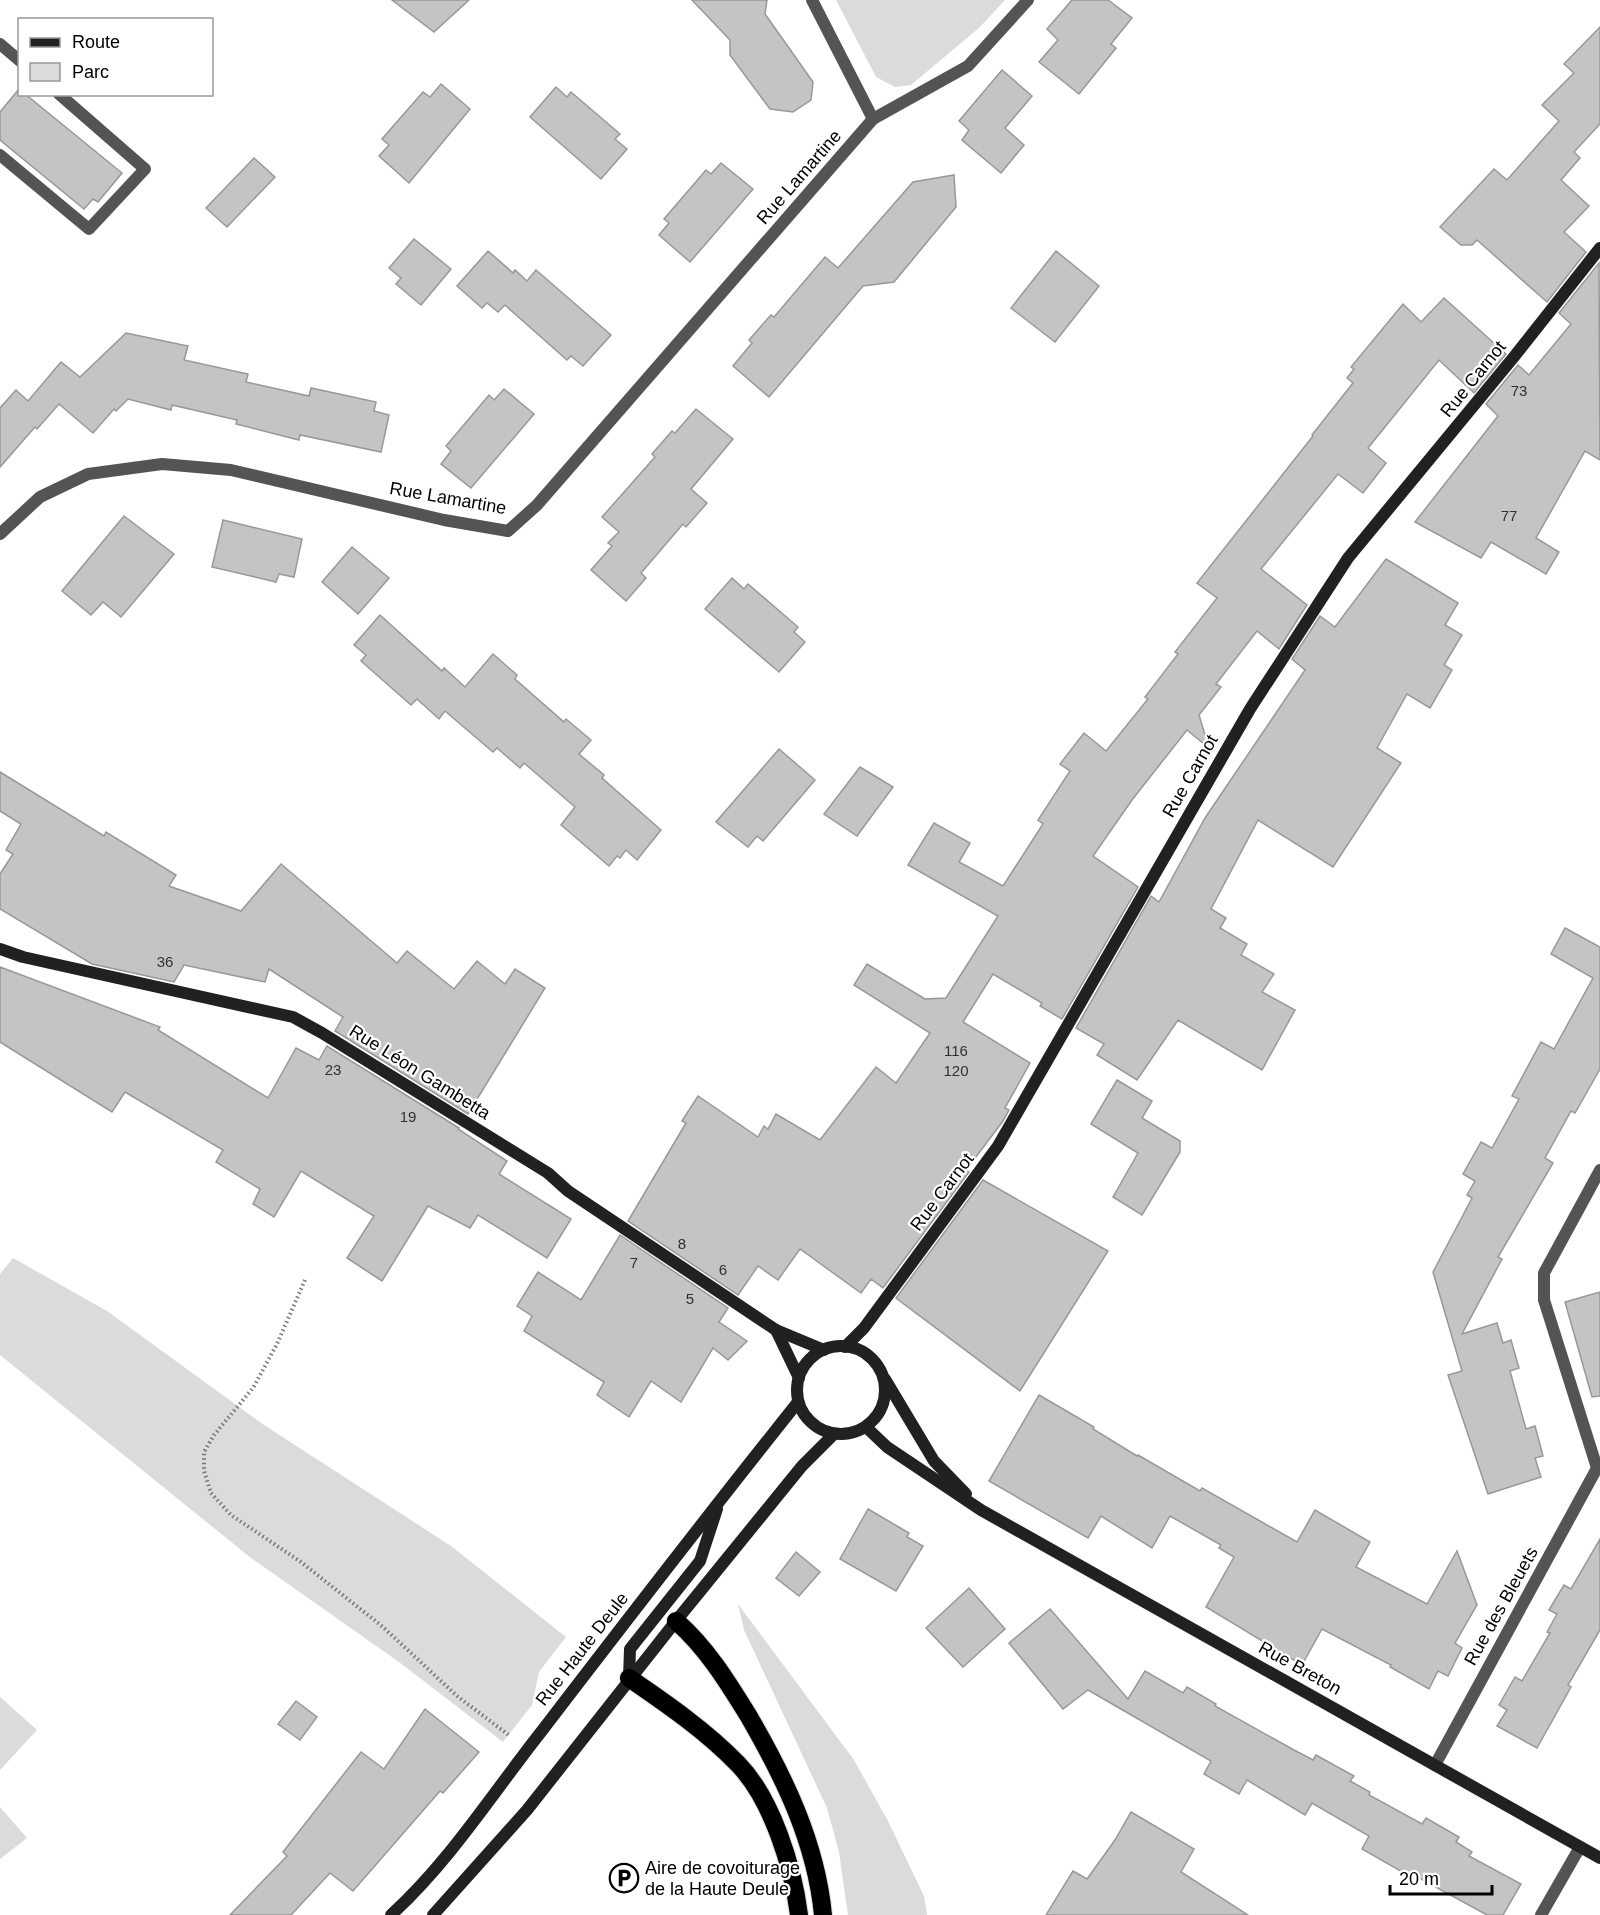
<svg xmlns="http://www.w3.org/2000/svg" width="1600" height="1915" viewBox="0 0 1600 1915" font-family="Arial,sans-serif">
<rect width="100%" height="100%" fill="#fff"/>
<g fill="#dbdbdb">
<path d="M836,0h169l-25,27 -69,58 -16,2 -19,-10z"/>
<path d="M13,1258l94,53 157,114 187,121 115,91 -27,35 -7,33 -29,37 -104,-80 -148,-104 -251,-203v-81z"/>
<path d="M738,1604l116,156 34,61 36,75 3,19h-79l-9,-63 -12,-44 -83,-178z"/>
<path d="M0,1697l37,33 -37,40z"/>
<path d="M0,1807l27,31 -27,21z"/>
</g>
<g fill="#c4c4c4" stroke="#989898" stroke-width="1.5">
<path d="M392,0h77l-35,32z"/>
<path d="M692,0h75l-2,14 48,68 -2,18 -18,12 -23,-3 -40,-54v-15z"/>
<path d="M1072,0h36l24,18 -21,26 5,4 -37,46 -40,-32 19,-22 -11,-11z"/>
<path d="M1600,27v97l-26,28 6,6 -19,22 28,26 -25,26 22,20 -39,50 -70,-62 -5,5h-11l-21,-18 54,-58 13,11 52,-59 -17,-16 32,-32 -10,-9z"/>
<path d="M1002,70l30,26 -27,32 19,17 -23,28 -39,-33 7,-10 -10,-9z"/>
<path d="M441,84l29,25 -61,74 -30,-27 10,-11 -7,-6 41,-47 7,5z"/>
<path d="M556,87l11,10 4,-5 49,42 -5,5 12,10 -26,30 -71,-62z"/>
<path d="M19,89l1,5h5l97,79 -24,29 -5,-3 -9,10 -84,-69v-28z"/>
<path d="M254,158l21,19 -48,50 -21,-19z"/>
<path d="M721,163l32,26 -63,73 -31,-27 10,-12 -5,-4 42,-49 5,4z"/>
<path d="M954,175l2,32 -62,75 -31,4 -94,111 -36,-31 19,-23 -3,-3 22,-25 3,2 51,-60 13,11 75,-86z"/>
<path d="M414,239l37,30 -30,36 -25,-21 5,-6 -12,-10z"/>
<path d="M488,251l25,22 2,-3 12,11 9,-11 75,65 -28,31 -12,-10 -4,4 -62,-55 -7,7 -11,-9 -5,5 -25,-22z"/>
<path d="M1056,251l43,35 -44,56 -44,-34z"/>
<path d="M1599,263l1,197 -15,-9 -49,87 23,14 -13,22 -55,-32 -10,16 -66,-36 83,-106 -12,-12 32,-39 11,10 42,-51 -12,-11z"/>
<path d="M1444,298l62,56 -32,39 -35,-33 -71,88 18,15 -23,30 -25,-19 -77,95 46,36 -28,44 -22,-18 -41,53 5,3 -22,28 10,33 -22,-18 -55,70 -39,56 45,31 -76,132 -22,-13 2,-3 -49,-29 -30,48 67,41 -25,45 4,2 -6,11 -37,49 3,2 -86,116 -12,-9 -10,14 -61,-44 -22,31 -20,-14 -20,29 -110,-74 58,-98 -4,-2 16,-25 60,41 6,-11 4,3 8,-15 44,26 56,-73 20,16 34,-50 -76,-48 13,-21 58,35 21,-1 52,-82 -90,-51 26,-42 36,20 -11,19 44,24 40,-62 -5,-4 32,-49 -10,-7 24,-31 22,18 42,-52 -3,-2 33,-43 -3,-2 42,-54 -20,-15 116,-147 -1,-1 41,-52 -6,-5 7,-9 -3,-2 52,-63 18,18z"/>
<path d="M126,333l62,13 -4,14 64,14 -2,8 63,14 2,-8 65,14 -2,9 15,4 -8,37 -81,-17 -1,5 -63,-16 1,-4 -65,-15 -1,5 -43,-11 -12,12 -2,-2 -21,24 -34,-29 -22,25 -2,-2 -35,40v-59l16,-18 12,11 33,-39 19,15z"/>
<path d="M504,389l30,25 -63,74 -30,-24 10,-13 -5,-5 43,-51 5,5z"/>
<path d="M696,409l37,30 -42,50 16,14 -21,24 -3,-3 -42,49 5,5 -20,23 -35,-31 21,-24 -4,-3 11,-11 -17,-15 53,-60 -3,-3 20,-23 3,2z"/>
<path d="M124,516l50,38 -53,63 -18,-15 -12,13 -29,-24z"/>
<path d="M223,520l79,19 -8,38 -15,-3 -3,8 -64,-15z"/>
<path d="M352,547l37,31 -31,36 -36,-32z"/>
<path d="M1386,559l72,44 -13,22 17,10 -18,30 8,5 -22,38 -23,-14 -30,54 24,15 -68,104 -75,-47 -47,89 15,9 -6,10 27,16 -6,11 33,19 -12,18 33,18 -33,60 -84,-50 -41,60 -40,-25 7,-11 -28,-16 75,-132 8,6 46,-84 100,-148 -13,-11 28,-43 15,11z"/>
<path d="M732,578l12,11 4,-5 50,43 -4,5 11,10 -26,30 -74,-63z"/>
<path d="M380,615l62,56 2,-3 21,19 28,-33 24,21 -2,4 49,43 2,-3 25,21 -12,14 25,21 -2,3 59,52 -24,30 -11,-10 -6,8 -3,-2 -8,10 -48,-41 14,-18 -51,-44 -4,5 -23,-20 -4,4 -48,-41 -6,8 -22,-20 -6,6 -50,-44 5,-6 -12,-10z"/>
<path d="M779,749l36,31 -52,61 -6,-5 -9,11 -32,-25z"/>
<path d="M860,767l33,20 -36,49 -33,-22z"/>
<path d="M0,772l104,64 2,-4 70,43 -7,11 72,25 40,-47 116,99 10,-12 47,38 23,-28 28,23 10,-15 30,19 -77,126 -133,-83 8,-14 -74,-48 -4,13 -81,-17 -10,17 -82,-18 -92,-55v-35l13,-20 -7,-4 15,-26 -21,-13z"/>
<path d="M1565,928l35,19v122l-25,44 -4,-2 -26,47 8,5 -55,94 4,2 -40,75 35,-11 6,20 8,-3 8,28 -9,3 16,58 9,-3 8,30 -8,2 6,19 -53,17 -40,-119 14,-4 -29,-99 39,-74 -5,-3 8,-14 -12,-7 18,-32 11,6 27,-49 -7,-3 29,-54 13,7 39,-71 -42,-24z"/>
<path d="M0,967l160,60 -2,3 110,68 28,-50 23,12 8,-14 132,82 -1,1 49,32 -8,13 72,45 -24,39 -69,-43 -8,13 -42,-22 -46,75 -35,-23 27,-42 -73,-45 -27,46 -21,-13 7,-15 -44,-27 7,-12 -98,-58 -13,20 -112,-70z"/>
<path d="M1117,1080l35,21 -10,17 38,23v11l-38,63 -29,-18 25,-44 -47,-29z"/>
<path d="M983,1180l125,71 -88,140 -124,-93z"/>
<path d="M620,1235l108,73 -9,14 28,19 -19,19 -15,-12 -32,54 -30,-21 -22,36 -32,-22 7,-13 -80,-51 8,-15 -15,-10 21,-34 43,28z"/>
<path d="M1600,1292v104l-8,1 -27,-95z"/>
<path d="M1039,1395l55,32 -1,2 44,27 1,-1 62,36 2,-3 95,54 18,-32 55,32 -14,25 71,37 30,-53 20,54 -22,38 7,5 -14,28 -10,-5 -9,18 -39,-22 1,-2 -69,-36 -20,36 -96,-58 28,-50 -15,-9 2,-3 -51,-29 -18,32 -51,-32 -13,22 -99,-57z"/>
<path d="M868,1509l41,24 -2,4 16,9 -27,45 -56,-32z"/>
<path d="M1600,1539v91l-32,55 3,2 -34,61 -40,-22 10,-16 -8,-5 16,-28 7,4 28,-48 -3,-1 10,-18 -8,-4 15,-25 7,4z"/>
<path d="M796,1552l24,20 -21,24 -23,-18z"/>
<path d="M969,1588l36,41 -42,38 -37,-39z"/>
<path d="M1050,1609l78,90 17,-28 38,22 4,-6 29,17 -1,2 79,44 19,10 3,-5 38,21 -4,5 20,11 -1,3 53,29 4,-6 33,19 -3,5 16,10 -3,4 52,28 -18,31h-16l-75,-41 -1,3 -49,-28 7,-13 -57,-33 -7,12 -58,-35 -8,14 -35,-20 7,-13 -123,-71 -25,19 -54,-66z"/>
<path d="M296,1701l21,16 -17,23 -22,-16z"/>
<path d="M425,1709l54,43 -36,41 -3,-2 -87,100 -23,-18 -39,42h-61l57,-59 -4,-4 78,-100 23,17z"/>
<path d="M1131,1812l63,37 -13,23 67,43h-202l27,-44 14,8 28,-39z"/>
</g>
<g fill="none" stroke-linecap="round" stroke-linejoin="round">
<g stroke="#dbdbdb" stroke-width="20">
<g id="highway">
<path d="M676,1621c30,26 51,60 72,94 36,62 68,127 75,200"/>
<path d="M629,1678c38,26 77,53 109,86 34,35 55,103 61,151"/>
</g>
</g>
<path stroke="#767676" stroke-width="4" stroke-dasharray="1.5 3" stroke-linecap="butt" d="M305,1280l-28,64 -24,44 -39,47 -10,17v19l7,22 20,22 70,47 82,65 74,69 53,40"/>
<g stroke="#545454" stroke-width="12">
<path d="M0,44l20,17"/>
<path d="M0,155l89,74 56,-60 -86,-75"/>
</g>
<g stroke="#545454" stroke-width="12">
<path d="M812,0l61,119"/>
<path d="M0,534l40,-37 48,-23 74,-10 69,6 213,50 64,11 29,-26 336,-386 95,-53 60,-66"/>
<path d="M1597,1468l-53,-168v-27l56,-103"/>
<path d="M1435,1765l162,-297 3,-1"/>
<path d="M1541,1915l39,-68"/>
</g>
<g stroke="#212121" stroke-width="12">
<path d="M0,949l23,8 270,60 29,16 226,140 20,18 208,139 48,20"/>
<path d="M776,1330l23,48"/>
<circle cx="841" cy="1390" r="44"/>
<path d="M845,1347l19,-19 134,-182 252,-437 98,-151 165,-200 87,-110"/>
<path d="M885,1379l49,82 32,33"/>
<path d="M866,1427l21,20 94,63 619,348"/>
<path d="M629,1678l1,-29 70,-88 17,-52"/>
<path d="M391,1915c59,-54 101,-121 150,-183 85,-111 170,-221 257,-330"/>
<path d="M433,1915l94,-105 149,-189 126,-155 32,-32"/>
</g>
<use href="#highway" stroke="#000" stroke-width="18"/>
</g>
<defs>
<g id="parking-ring" transform="scale(1.5)"><circle r="9.5" fill="#fff" stroke="#000" stroke-width="1.5"/><path d="M-3.5-5.5H1a3.5 3.5 0 0 1 0 7H-1V5.5H-3.5ZM-1-3.4V-.6H.8a1.4 1.4 0 0 0 0-2.8Z" fill="#000"/></g>
</defs>
<g fill-rule="evenodd">
<use href="#parking-ring" x="624" y="1878"/>
</g>
<g text-anchor="middle" dominant-baseline="central" stroke-width="4.5" stroke-linejoin="round" paint-order="stroke">
<g font-size="15" fill="#313131">
<text x="1519" y="390">73</text>
<text x="1509" y="515">77</text>
<text x="165" y="961">36</text>
<text x="956" y="1050">116</text>
<text x="333" y="1069">23</text>
<text x="956" y="1070">120</text>
<text x="408" y="1116">19</text>
<text x="682" y="1243">8</text>
<text x="634" y="1262">7</text>
<text x="723" y="1269">6</text>
<text x="690" y="1298">5</text>
</g>
<g font-size="18" fill="#000" stroke="#fff">
<text transform="translate(799 177) rotate(-49)">Rue Lamartine</text>
<text transform="translate(1473 379) rotate(-51)">Rue Carnot</text>
<text transform="translate(448 498) rotate(10)">Rue Lamartine</text>
<text transform="translate(1190 776) rotate(-60)">Rue Carnot</text>
<text transform="translate(420 1072) rotate(32)">Rue Léon Gambetta</text>
<text transform="translate(942 1192) rotate(-53)">Rue Carnot</text>
<text transform="translate(1501 1606) rotate(-61)">Rue des Bleuets</text>
<text transform="translate(582 1649) rotate(-52)">Rue Haute Deule</text>
<text transform="translate(1300 1668) rotate(29)">Rue Breton</text>
</g>
<g font-size="18" fill="#000" stroke="#fff" text-anchor="start">
<text x="645" y="1868">Aire de covoiturage<tspan x="645" dy="21">de la Haute Deule</tspan></text>
</g>
</g>
<rect x="18" y="18" width="195" height="78" fill="#ffffff" stroke="#999999" stroke-width="1.5"/>
<rect x="30" y="38" width="30" height="9" fill="#212121" stroke="#999999" stroke-width="1.5"/>
<text x="72" y="48" font-size="18" fill="#000000">Route</text>
<rect x="30" y="63" width="30" height="18" fill="#dbdbdb" stroke="#999999" stroke-width="1.5"/>
<text x="72" y="78" font-size="18" fill="#000000">Parc</text>
<path d="M1390 1885v9h102v-9" fill="none" stroke="#000000" stroke-width="3"/>
<text x="1399" y="1885" font-size="18" fill="#000000" stroke="#ffffff" stroke-width="4.5" paint-order="stroke">20 m</text>
</svg>
